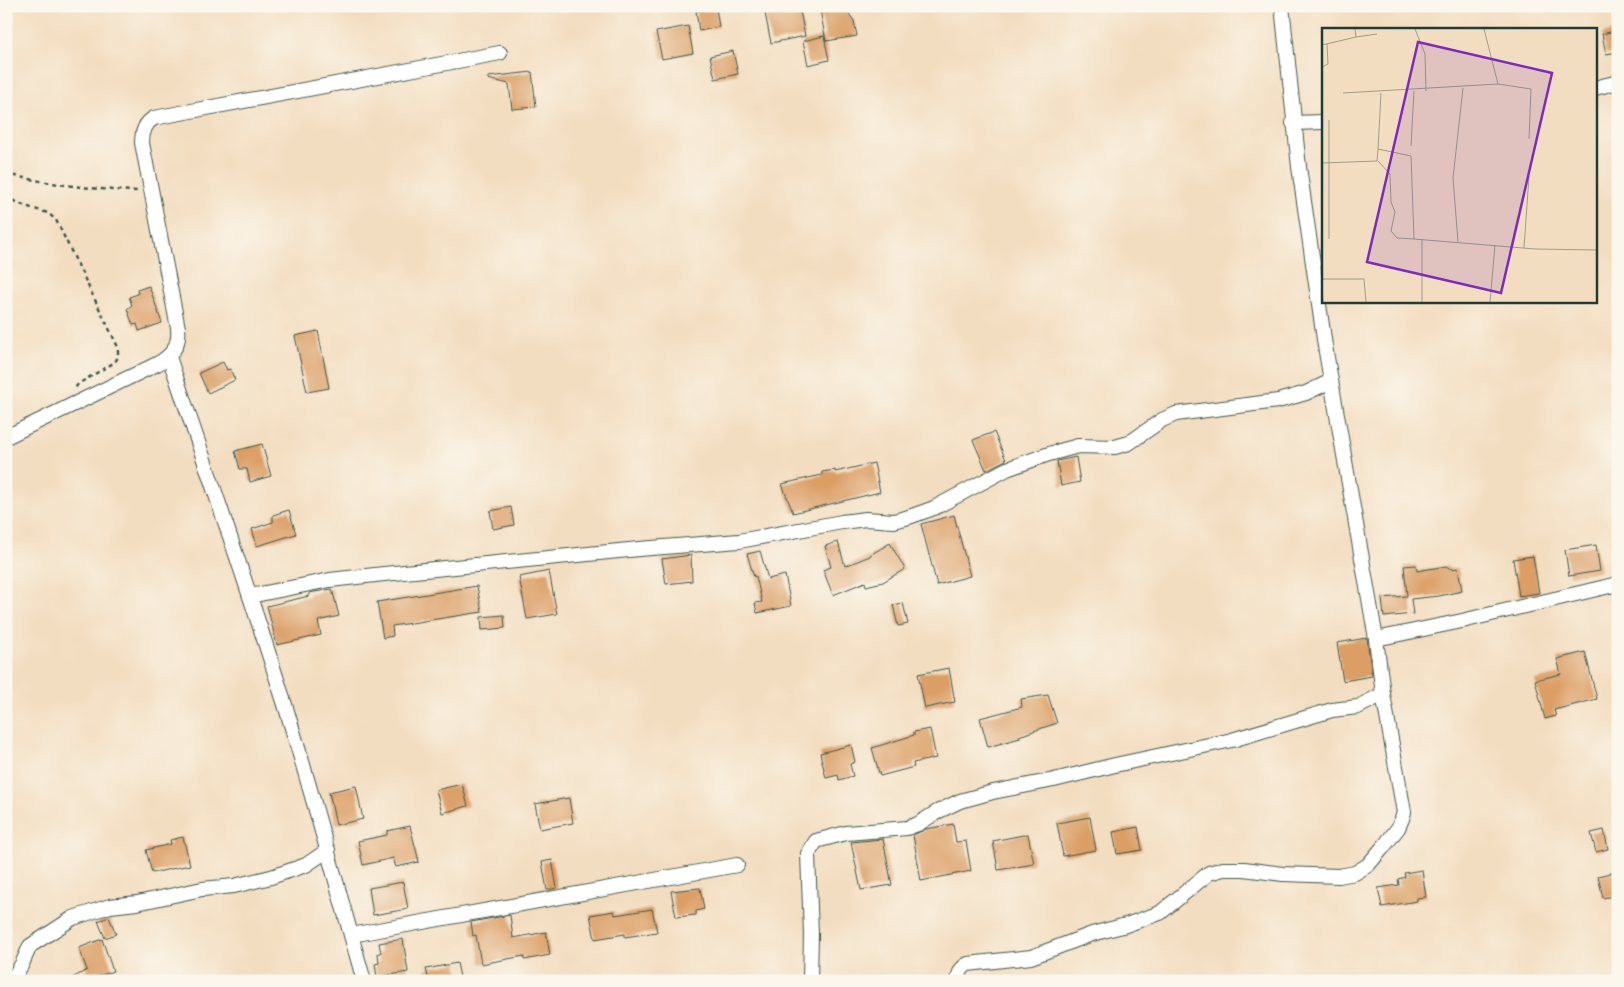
<svg xmlns="http://www.w3.org/2000/svg" width="1624" height="987" viewBox="0 0 1624 987" font-family="Itim,sans-serif">
<rect width="100%" height="100%" fill="#fbf7ec"/>
<filter id="ink" filterUnits="userSpaceOnUse"><feTurbulence type="fractalNoise" baseFrequency=".02" numOctaves="2"/><feDisplacementMap in="SourceGraphic" scale="10" xChannelSelector="R" yChannelSelector="G"/><feConvolveMatrix kernelMatrix="1 2 1 2 8 2 1 2 1" color-interpolation-filters="sRGB"/></filter>
<filter id="wash" filterUnits="userSpaceOnUse"><feTurbulence type="fractalNoise" baseFrequency=".0096" numOctaves="4" result="noise"/><feDisplacementMap in="SourceGraphic" scale="20" xChannelSelector="R" yChannelSelector="G"/><feGaussianBlur stdDeviation="1.12" result="paint"/><feColorMatrix in="noise" values="0 0 0 0 0 0 0 0 0 0 0 0 0 0 0 0 0 1.4 0 .05"/><feComposite in="paint" operator="in"/></filter>
<g filter="url(#wash)">
<rect width="100%" height="100%" fill="#f3ddc0"/>
<g id="blocks">
<g fill="#db9e65">
<path d="M799,6l6,30 -34,7 -6,-30z"/>
<path d="M842,7l5,4 7,10 3,15 -31,5 -6,-31z"/>
<path d="M716,8l3,19 -20,4 -3,-20z"/>
<path d="M688,26l5,27 -31,6 -6,-27z"/>
<path d="M1618,30v22l-12,2 -4,-20z"/>
<path d="M824,36l5,24 -21,5 -5,-24z"/>
<path d="M733,51l5,23 -23,5 -5,-23z"/>
<path d="M532,72l4,35 -24,2 -3,-25 -21,-5v-2z"/>
<path d="M149,286l13,37 -23,8 -2,-7 -4,1 -6,-16 5,-4 -3,-8 9,-3 -1,-4z"/>
<path d="M318,331l11,57 -22,4 -12,-56z"/>
<path d="M223,362l4,8 3,-1 5,11 -27,13 -9,-20z"/>
<path d="M994,432l12,28 -20,10 -13,-30z"/>
<path d="M262,444l9,32 -21,6 -3,-13h-7l-5,-18z"/>
<path d="M1076,457l4,25 -19,4 -4,-25z"/>
<path d="M874,463l6,29 -87,21 -11,-29 40,-9v-3l13,-2v2z"/>
<path d="M511,507l3,18 -21,4 -3,-18z"/>
<path d="M289,510l7,24 -39,12 -5,-17 21,-7v-7z"/>
<path d="M954,515l16,61 -33,9 -16,-61z"/>
<path d="M838,542l7,24 25,-10v-1l20,-12 15,26 -22,13 -17,4 -1,-4 -32,13 -10,-25 8,-3 -6,-21z"/>
<path d="M1596,545l4,26 -31,5 -4,-26z"/>
<path d="M760,551l8,28 17,-4 6,31 -34,7 -2,-10 7,-1 -6,-26 -2,1 -7,-23z"/>
<path d="M691,555l1,26 -26,3 -4,-25z"/>
<path d="M1533,556l6,37 -20,3 -6,-37z"/>
<path d="M1416,565l1,6 29,-5 5,3 7,-1 4,23 -23,5 -28,3 2,15 -29,3 -2,-19 25,-2 -3,-30z"/>
<path d="M549,571l8,43 -30,5 -8,-42z"/>
<path d="M477,586l5,26 -90,14 1,10 -10,2 -6,-36z"/>
<path d="M332,589l7,27 -21,5 3,14 -44,10 -10,-39 42,-10v-3z"/>
<path d="M903,603l5,21 -10,2 -5,-21z"/>
<path d="M504,615l1,13 -23,2 -1,-13z"/>
<path d="M1367,638l5,38 -29,5 -6,-38z"/>
<path d="M1585,652l12,47 -43,11 2,6 -11,3 -10,-39 26,-6 -4,-15z"/>
<path d="M949,668l6,34 -30,6 -7,-34z"/>
<path d="M1048,695l9,28 -38,13 1,2 -32,9 -8,-29 42,-11 -1,-8z"/>
<path d="M930,729l6,29 -23,5 1,4 -34,9 -8,-28 42,-13v-3z"/>
<path d="M851,745l4,17 -5,2 3,12 -14,4 -1,-5 -12,3 -6,-25z"/>
<path d="M462,784l6,22 -26,7 -6,-23z"/>
<path d="M356,786l7,33 -27,6 -7,-33z"/>
<path d="M569,798l4,25 -33,6 -5,-25z"/>
<path d="M1090,817l6,33 -33,6 -6,-33z"/>
<path d="M953,824l3,18 10,-1 5,30 -50,10 -8,-46 13,-6z"/>
<path d="M410,826l9,36 -23,5 -3,-9 -30,7 -5,-24 29,-6v-4z"/>
<path d="M1138,827l4,23 -25,4 -4,-22z"/>
<path d="M1604,830l4,19 -12,3 -5,-19z"/>
<path d="M1028,834l6,30 -36,6 -5,-29z"/>
<path d="M183,837l7,28 -38,8 -6,-23 25,-6 -1,-4z"/>
<path d="M883,839l9,46 -31,5 -10,-48z"/>
<path d="M552,860l5,28 -10,2 -5,-28z"/>
<path d="M1422,870l4,27 -9,1v3l-35,6 -4,-19 21,-3 -1,-6 7,-2 -1,-4z"/>
<path d="M1618,871v24l-15,3 -5,-22z"/>
<path d="M403,882l5,27 -35,6 -4,-27z"/>
<path d="M700,888l4,21 -8,2v4l-20,2 -5,-26z"/>
<path d="M652,909l5,23 -32,5v-3l-30,5 -5,-24 24,-4 1,4z"/>
<path d="M510,915l3,23 33,-6 4,23 -26,5v-4l-43,8 -5,-29 -3,1 -2,-14z"/>
<path d="M109,917l7,17 -11,4 -7,-17z"/>
<path d="M102,939l11,32 -27,10h-19l20,-11 -8,-22z"/>
<path d="M403,939l5,33 -31,5 -2,-13 4,-1 -1,-10h3l-2,-10z"/>
<path d="M457,963l3,14 -18,4h-13l-3,-12z"/>
</g>
</g>
</g>
<g filter="url(#ink)">
<use href="#blocks" fill-opacity="0" stroke="#3f5549" stroke-width="1"/>
<g fill="none" stroke-linecap="round" stroke-linejoin="round">
<g stroke="#3f5549" stroke-width="16">
<g id="minor">
<path d="M1595,88l23,-6"/>
<path d="M1293,123l30,-1"/>
<path d="M169,357c40,117 80,233 117,351 28,91 52,182 78,273"/>
<path d="M6,437l151,-73c15,-8 23,-19 21,-36l-36,-185c0,-10 3,-20 12,-25l346,-65"/>
<path d="M250,596l80,-16 54,-6 255,-25 100,-8 103,-19 24,-3 28,2 15,-4 25,-9 73,-39 42,-15 29,-8 37,1 14,-4 33,-23 14,-6 102,-13 28,-8 25,-12"/>
<path d="M1376,639l86,-18 156,-37"/>
<path d="M351,935l386,-70"/>
<path d="M8,981l6,-4 8,-13 8,-18 43,-28 37,-12 27,-3 65,-14 32,-3 37,-9 35,-12 22,-15"/>
<path d="M810,981l1,-47 -3,-80 8,-13 30,-8 61,-5 11,-4 19,-12 23,-11 33,-9 61,-12 61,-15 117,-25 100,-30 26,-3 25,-13 -7,-55 -51,-293 -26,-179 -17,-161"/>
<path d="M958,981c1,-9 3,-13 10,-17l63,-7 61,-23 34,-9 34,-12 49,-40 14,-4h21l39,5 56,2 16,-3 13,-8 17,-20 13,-17 4,-9 2,-7 -21,-118"/>
</g>
</g>
<g stroke="#3f5549" stroke-width="2.5" stroke-dasharray="4 4" stroke-linecap="butt">
<path d="M6,174c44,10 88,16 132,17"/>
<path d="M6,197l19,9 23,7 8,7 62,127v10l-3,5 -37,22 -4,6"/>
</g>
<use href="#minor" stroke="#fff" stroke-width="14"/>
</g>
</g>
<g transform="translate(1322 28)">
<rect width="275" height="275" fill="#f3ddc0"/>
<path fill="none" stroke="#9e9d88" stroke-width="1" d="M93,1l10,25 1,37M162,1l14,55 33,5 -2,50M34,9l21,-3M0,17l34,-8 -1,-8M0,39l6,-3 -1,-20M21,65l155,-9M7,92v119M89,118l3,-55M56,121l3,-56M56,133l12,13 1,28 4,10 -4,19 6,7 17,1M0,135l55,-2 1,-12 33,7 3,83 121,10 62,1M136,214l-5,-64 10,-90M202,220l5,-72M0,251h42l2,23M0,257l1,17M100,274v-62M168,274l5,-57"/>
<path fill="#7b2cbf" fill-opacity="0.15" stroke="#7b2cbf" stroke-width="2.5" d="M96,14l134,31 -51,220 -134,-31z"/>
<rect width="275" height="275" fill="none" stroke="#1f3d34" stroke-width="2.5"/>
</g>
<rect width="1624" height="987" fill="none" stroke="#fbf7ec" stroke-width="25"/>
</svg>
